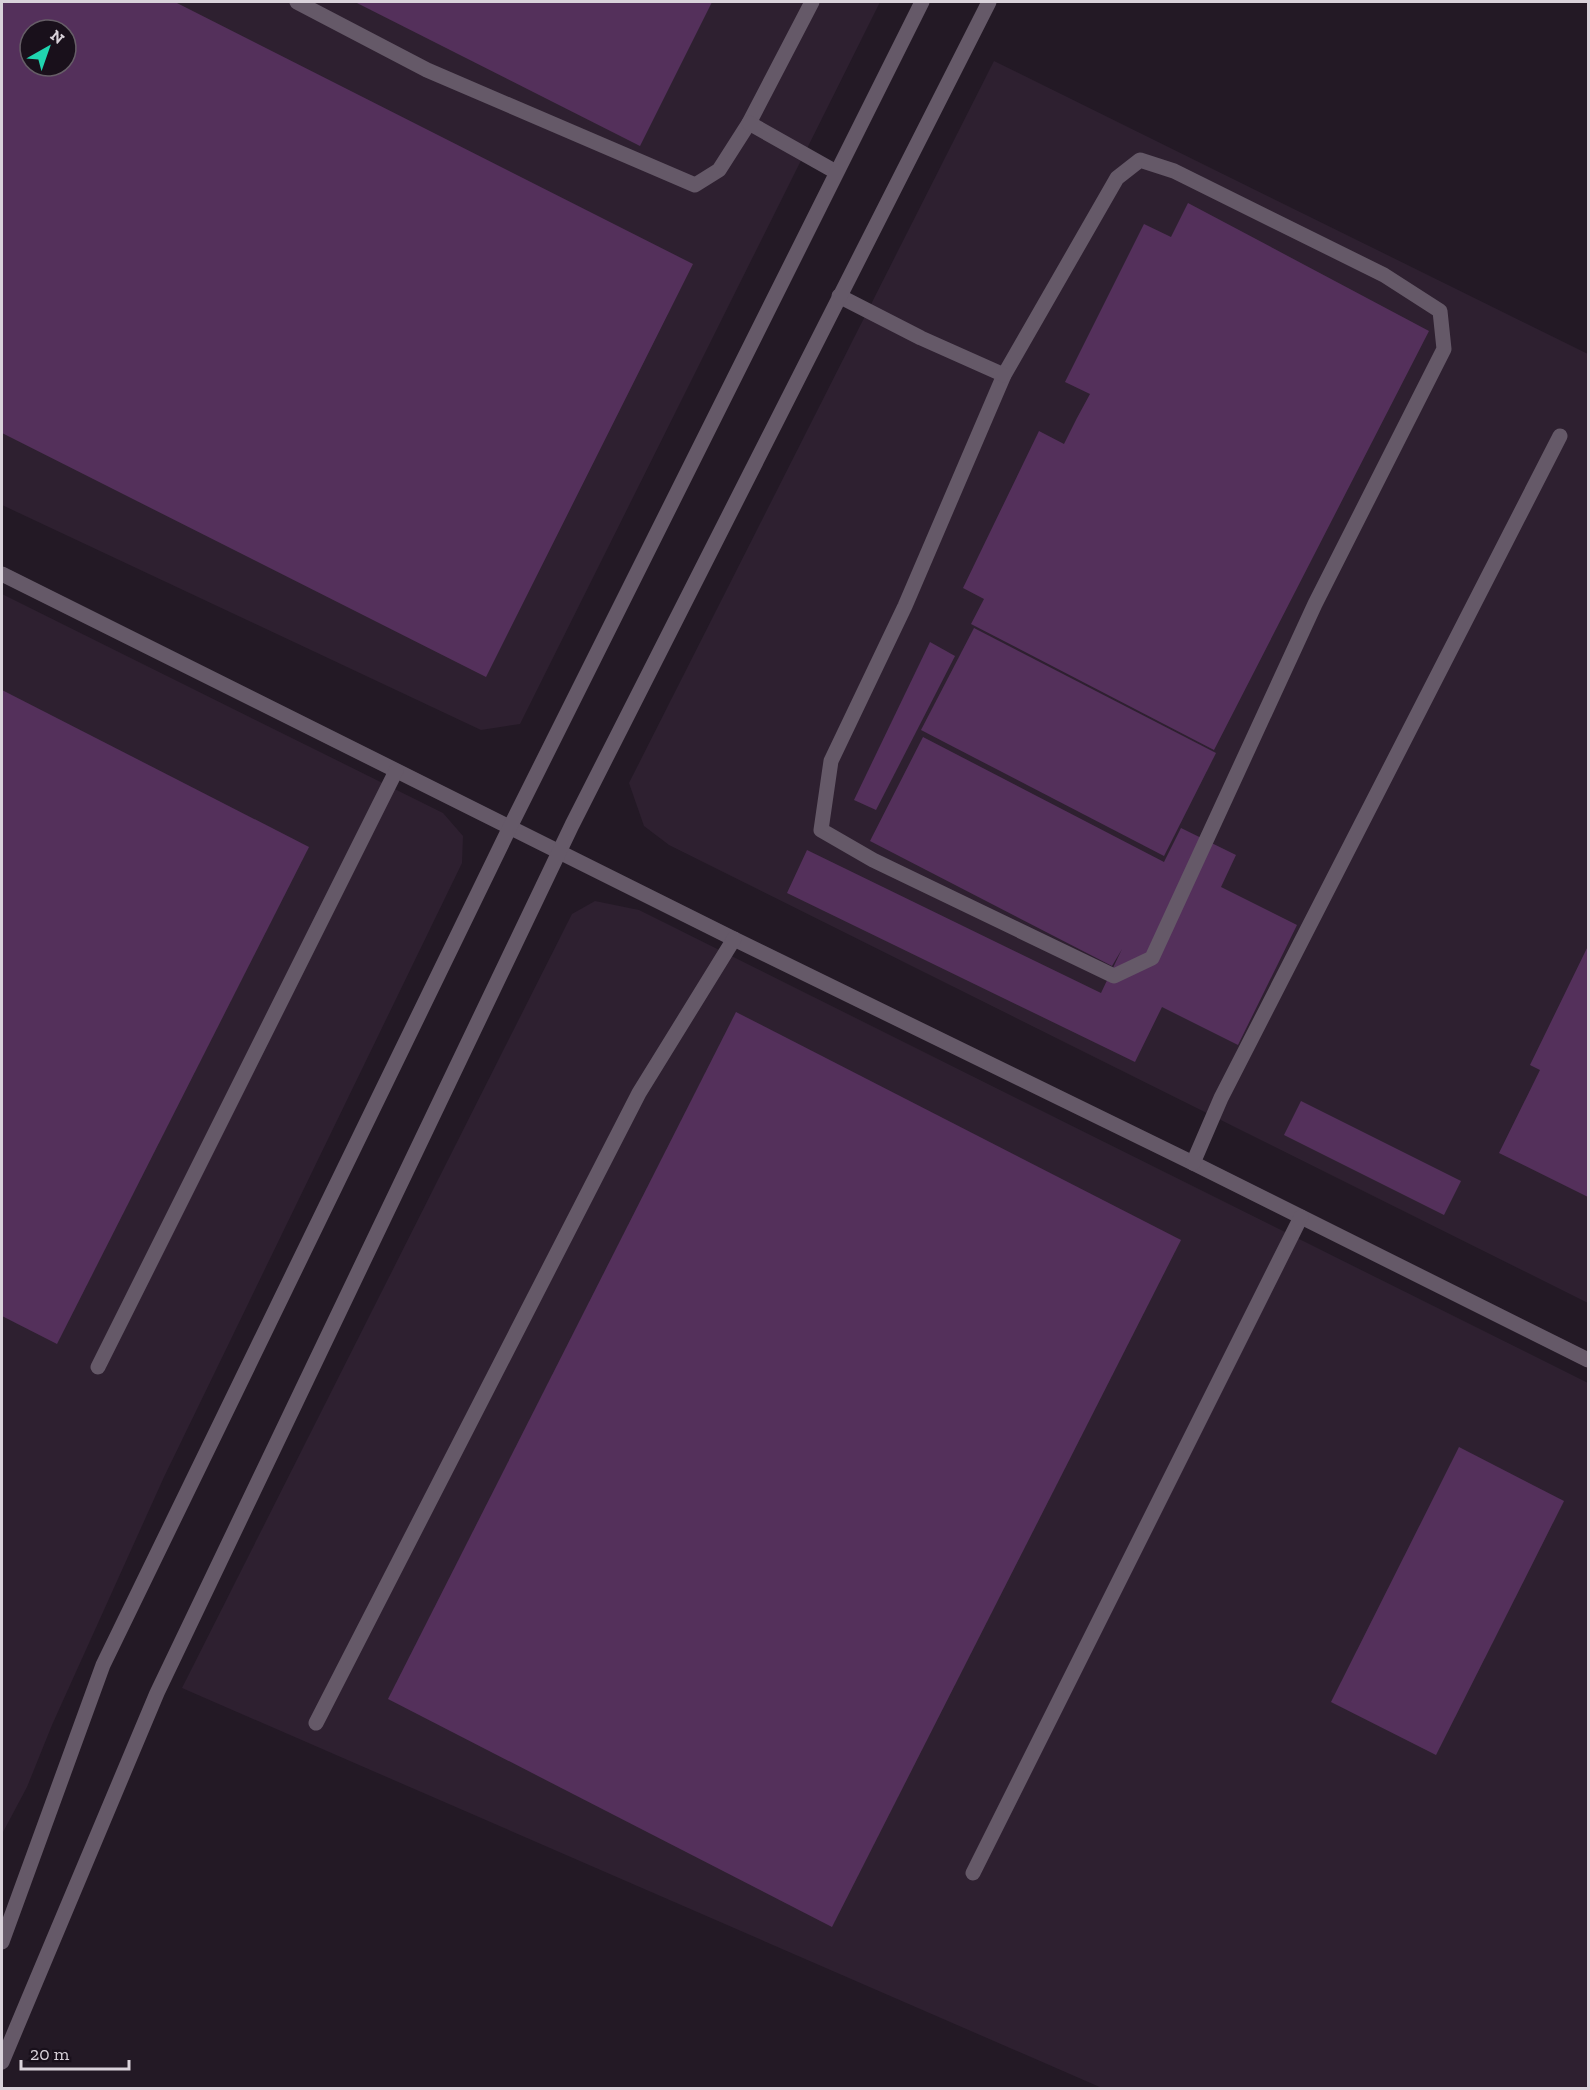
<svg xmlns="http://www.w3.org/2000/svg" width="1590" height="2090" viewBox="0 0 1590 2090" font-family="'Zilla Slab',serif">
<rect width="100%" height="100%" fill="#231925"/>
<g fill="#2e2030" fill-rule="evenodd">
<path d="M2,2h878l-360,722 -39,6 -479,-225zM30,30h36v36h-36z"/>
<path d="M994,61l594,293v949l-919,-458 -25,-19 -15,-43z"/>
<path d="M2,594l441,219 20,23 -1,27 -298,614 -112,248 -25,62 -25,47z"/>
<path d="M595,901l44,9 949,473v705h-486l-920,-400 390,-774z"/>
</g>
<g fill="#54305b" fill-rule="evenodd">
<path d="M2,2h173l518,262 -207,413 -484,-244zM30,30h36v36h-36z"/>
<path d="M355,2h357l-72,144z"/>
<path d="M1188,203l241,128 -215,419 -243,-126 13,-25 -21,-11 76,-157 25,13 13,-26 13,-24 -25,-12 79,-158 27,13z"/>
<path d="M974,628l242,125 -52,103 -243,-126z"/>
<path d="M930,642l25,14 -79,154 -22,-10z"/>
<path d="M2,690l307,157 -252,497 -55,-28z"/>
<path d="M923,737l241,125 17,-34 55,27 -15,32 76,38 -59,120 -76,-38 -27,55 -348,-169 20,-43 294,143 21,-44 -10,17 -242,-125z"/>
<path d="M1588,946v251l-89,-44 41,-83 -10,-5z"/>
<path d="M736,1012l445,228 -349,687 -444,-228z"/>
<path d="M1301,1101l160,80 -17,34 -160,-80z"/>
<path d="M1459,1447l105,54 -128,254 -105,-53z"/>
</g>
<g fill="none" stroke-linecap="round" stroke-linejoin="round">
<g stroke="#655968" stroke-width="15">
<path d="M297,2l130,68 268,115 24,-15 30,-47 63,-121"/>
<path d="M749,123l87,49"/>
<path d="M1140,160l34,11 210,104 56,36 4,38 -129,255 -163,354 -38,18 -241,-116 -52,-30 10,-69 74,-155 99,-231 113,-197z"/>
<path d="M839,296l82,42 83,37"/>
<path d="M2,574l732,365 459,224 395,197"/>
<path d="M1193,1163l28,-65 339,-662"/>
<path d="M98,1367l298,-596"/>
<path d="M316,1723l323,-630 95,-154"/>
<path d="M973,1873l328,-656"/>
<path d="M2,1942l101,-277 407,-838 412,-825"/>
<path d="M2,2062l155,-369 415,-868 417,-823"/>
</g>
</g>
<rect width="1590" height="2090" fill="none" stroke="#d9d2da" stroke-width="6"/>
<g transform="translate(48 48) rotate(40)"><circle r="28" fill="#19101b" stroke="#665e67" stroke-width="1.5"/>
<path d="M0-4.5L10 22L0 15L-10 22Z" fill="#20d5b0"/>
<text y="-9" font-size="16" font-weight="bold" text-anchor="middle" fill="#d9d2da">N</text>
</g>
<path d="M21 2060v9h108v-9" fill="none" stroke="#d9d2da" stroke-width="3"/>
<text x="30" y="2060" font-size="18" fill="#d9d2da" stroke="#19101b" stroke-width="4.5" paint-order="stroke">20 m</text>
</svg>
